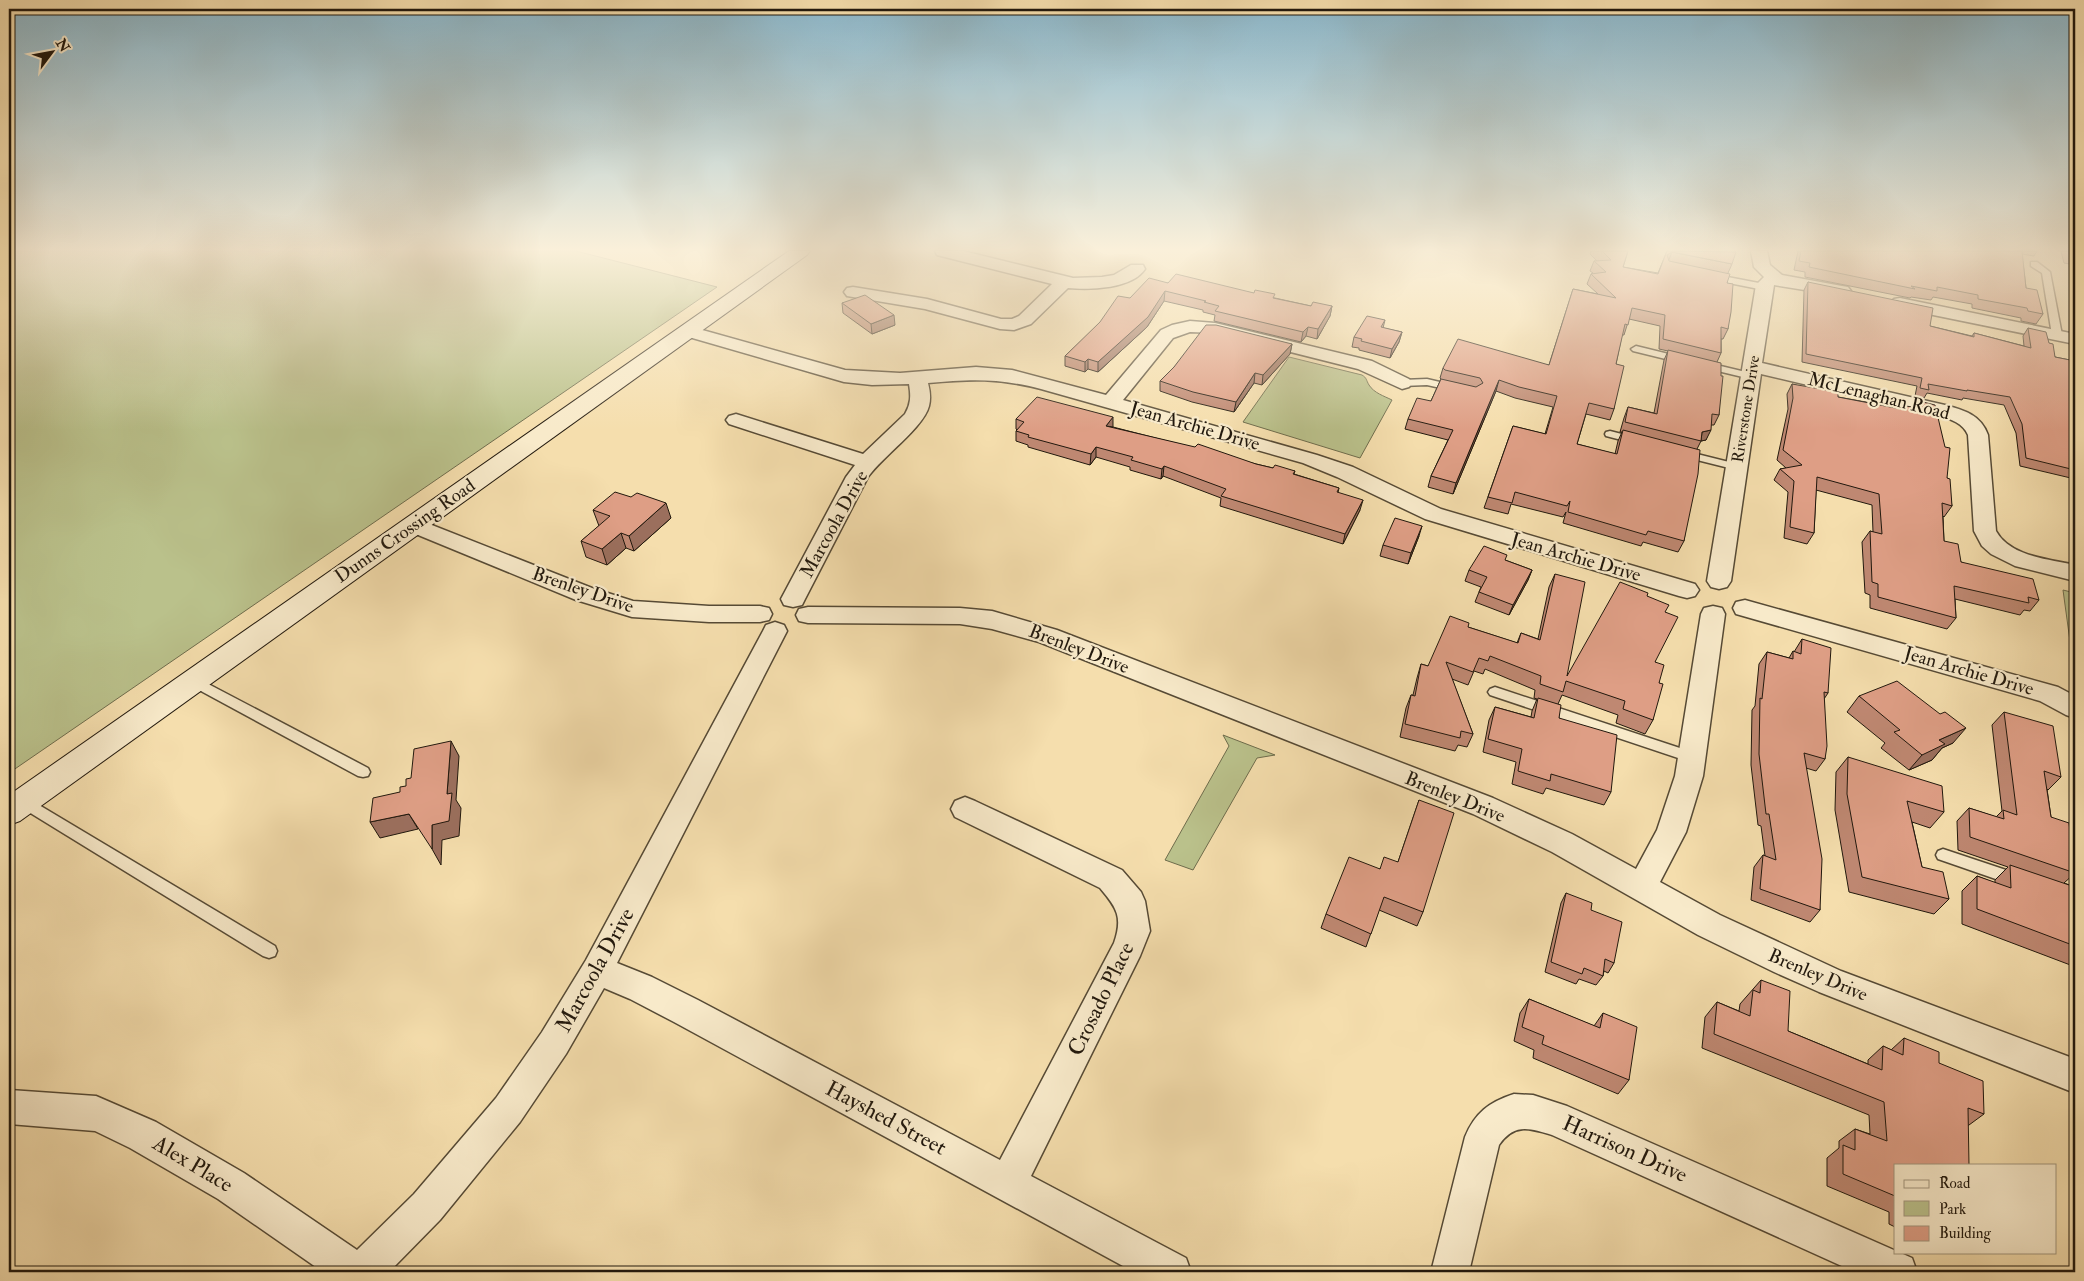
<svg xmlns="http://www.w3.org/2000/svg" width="2084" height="1281" viewBox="0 0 2084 1281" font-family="'IM FELL Double Pica',serif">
<rect width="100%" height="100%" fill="#f5dead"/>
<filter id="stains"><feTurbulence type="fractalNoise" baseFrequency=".004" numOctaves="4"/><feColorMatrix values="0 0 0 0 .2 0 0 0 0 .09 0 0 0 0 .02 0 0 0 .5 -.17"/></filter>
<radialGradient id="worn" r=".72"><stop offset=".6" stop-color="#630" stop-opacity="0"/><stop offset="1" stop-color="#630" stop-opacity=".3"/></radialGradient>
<g fill="#bac18b" stroke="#6e6c4c">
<path d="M9,251h567l141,36 -708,486z"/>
<path d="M1289,357l73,18c5,3 4,5 7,10 5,8 15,11 23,15l-32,58 -117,-36z"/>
<path d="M2063,590l12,3v85z"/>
<path d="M1223,735l52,20 -18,3 -64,112 -28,-10 64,-114z"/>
</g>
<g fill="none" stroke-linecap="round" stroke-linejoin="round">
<g stroke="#564a35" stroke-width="3">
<g id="lane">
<path d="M2031,262h6l13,10 12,63 -2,2h-6l-2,-2 -10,-62 -11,-7z"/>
<path d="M1712,274l52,10 4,3 -4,3 -55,-11 -1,-2z"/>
<path d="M1636,346l49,12 2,2 -5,3 -49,-12 -2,-2z"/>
<path d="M1704,362l50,12 2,2 -5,3 -50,-12v-4z"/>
<path d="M1427,379l30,7 2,2 -5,3 -27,-6 -25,1 -5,-3 5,-3z"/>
<path d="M1610,431l31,8 1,2 -5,3 -31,-8 -1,-2 1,-2z"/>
<path d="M1685,451l56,14 1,2 -5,3 -56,-14 -1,-2 1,-2z"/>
<path d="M193,676l175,92 2,4 -2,4 -5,1 -5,-1 -170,-92 -1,-3 1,-3z"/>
<path d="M1495,687l203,67 2,4 -2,4 -5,1 -203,-68 -2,-3 2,-3z"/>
<path d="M24,796l251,150 2,5 -2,5 -6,2 -6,-2 -244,-150 -2,-4 2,-4z"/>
<path d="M1943,849l78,26 3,5 -3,5 -5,1 -78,-27 -2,-4 2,-4z"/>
</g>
</g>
<g stroke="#564a35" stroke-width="3">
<g id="street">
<path d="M935,251h28l110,27 29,-1 12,-2 17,-10h12l2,4c-13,20 -55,21 -77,19l-37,36 -17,6 -14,-1 -75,-20 -78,-13 -3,-4 3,-4 6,-1 74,12 74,20h11l7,-3 33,-32 -115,-29z"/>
<path d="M1751,251h16l3,14 12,10 60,11 6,1 3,4 -3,4 -6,1 -68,-11 -12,78 183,42c19,5 36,10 43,30l8,96c14,26 54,28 79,34v16l-60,-15 -24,-12 -9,-8 -8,-15 -6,-96c-5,-12 -17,-16 -29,-19l-178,-42 -30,207 -4,6 -8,2 -8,-2 -4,-6 49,-296 8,-8 -10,-10z"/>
<path d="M1900,298l175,36v10l-181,-37 -3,-4 3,-4z"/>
<path d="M1190,321l25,2 157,38 37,18 3,4 -3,4 -7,2 -44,-20 -143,-36 -25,-1 -17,6 -50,62 194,55 36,12 88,42 254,75 4,6 -4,6 -8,2 -8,-2 -254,-77 -88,-42 -34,-14 -262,-74c-43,-11 -70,-10 -113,-6 2,8 3,15 1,23 -5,21 -47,51 -61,71l-63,122 -3,6 -9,2 -9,-2 -3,-6 65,-122 9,-12 -126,-41 -3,-4 3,-4 7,-2 127,40 42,-40c6,-10 6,-18 4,-30l-37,1 -28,-3 -162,-47 -3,-4 3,-4 6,-1 157,44 55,3 76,-6 36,3 94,25 55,-65 11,-5z"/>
<path d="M414,518l178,70 41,13 76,5h51l9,2 3,6 -3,6 -9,2h-51l-77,-5 -56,-17 -170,-70 -3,-5 3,-5z"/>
<path d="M1745,600l313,87 17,9v22l-9,-3 -26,-14 -304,-87 -3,-6 3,-6z"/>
<path d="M1713,606l9,2 3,6 -22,162 -17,56 -26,50 60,33 121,56 234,88v34l-256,-101 -45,-20 -76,-37 -146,-83 -79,-38 -434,-172 -47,-13 -32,-5 -152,-1 -9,-2 -3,-6 3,-6 9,-2 152,1 32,3 65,19 436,168 79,36 64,35 21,-39 18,-54 26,-162 3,-6z"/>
<path d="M775,622l9,3 3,6 -170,332 35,14 46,23 302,160 114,-217c9,-26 3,-35 -14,-55l-145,-71 -4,-8 4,-8 10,-4 10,4 147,69 19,22 4,9 5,30 -10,25 -109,220 155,82 5,14h-57l-460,-250 -44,-23 -26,-11 -38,66 -46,68 -80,98 -51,52h-66l-105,-73 -88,-51 -35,-17 -86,-7 1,-34 86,6 60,26 88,51 113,77 57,-56 82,-96 46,-66 44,-72 177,-329 3,-6z"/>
<path d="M1514,1094l19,1 34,11 345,152 5,14h-62l-303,-137c-23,-7 -38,-12 -53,10l-30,127h-38l34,-135c10,-24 24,-35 49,-43z"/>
</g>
</g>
<g stroke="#21180d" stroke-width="2">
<path id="secondary" d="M789,251h21l-3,4 -787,566 -11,4v-30z"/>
</g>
<use href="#lane" fill="#f8eaca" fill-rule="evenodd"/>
<use href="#street" fill="#f8eaca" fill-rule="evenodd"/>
<use href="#secondary" fill="#f8eaca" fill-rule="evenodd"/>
</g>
<g fill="#bf8872" stroke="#21180d" fill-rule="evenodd">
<path d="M1591,251h37l-5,16 35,6 9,-22 65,13 -4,9 -1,10 1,46 -5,10h-2v14l-4,9 2,53 -5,10h-3l-5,15 -5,1 -4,8 -13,92 -6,11 -35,-10 -2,4 -78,-23 3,-11 -3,5 -52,-13 -3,10 -24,-6 29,-82 32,8 8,-27 -38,-9 -19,-7 -43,103 -25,-7 3,-11 17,-36 -43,-11 3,-10 23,-18 10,-22 -1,-1 3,-10 106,-3 24,-76 25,5 -11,-10 4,-10 2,-1 -3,-2 4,-10h3l-7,-7zM1629,319l31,7 -1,23 9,2 -4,9 -10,53 -26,-6 -4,11 -4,14h2l-4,9 -3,13 -38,-10 9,-30 24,6 4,-11 2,-45 6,-29h2z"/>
<path d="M1798,251h239l-3,5 -12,-2 4,34 17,26 -7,10 -15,-3v-3l-49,-10v-4l-39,-7 -2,3 -20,-3 -1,1 -105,-21v-5l-11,-2z"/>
<path d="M2061,251h14v14l-11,-2z"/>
<path d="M1808,282l122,44 42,10 2,-3 50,13 -1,-10 5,-8 21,15 6,14 20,4v118l-55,-13 -4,-33 -12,-28 -41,-7 -1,2 -35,-7 -3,5 -9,-2 2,-10 -115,-24 2,-72z"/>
<path d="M1168,283l107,15 36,8h21l-2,10 -13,23 -11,-3 -5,6 -87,-21 1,-6 -12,-3v-2l-39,-9 -17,26 -49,45 -10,-3 -3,3 -20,-6v-10l65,-58z"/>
<path d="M842,303l53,22 -23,9 -29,-21z"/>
<path d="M1385,320l-2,8 19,4 -3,10 -9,16 -31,-8v-2l-7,-1 2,-10z"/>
<path d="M1292,344l-2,10 -28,31 -8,-2 -20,29 -42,-10 -32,-11v-10l14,-14z"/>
<path d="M1792,384l46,13 61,11 2,-3 14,3 4,-7 28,77 5,28 -8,11 -1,-1 1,25 17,21 78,38 -9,11 -6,-1 -4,5 -65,-16 1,19 -9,11 -77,-21v-13l-5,-2 -3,-51 8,-11 3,1 -1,-27 -56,-15 -2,43 -7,11 -23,-6 4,-46 -14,-12 6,-11 6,-1 -9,-8 11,-51 -1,-15z"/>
<path d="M1016,419l97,8 143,37 17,4 22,3 -1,3 45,14 -1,5 22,17 -17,34 -123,-38 1,-8 -58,-22 -2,3 -31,-9v-3l-34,-10 -6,8 -62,-18v-2l-12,-4v-10l1,-1 -1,-1z"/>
<path d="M593,510l78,8 -37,33 -8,-3 -19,17 -21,-8 -5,-16 18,-15z"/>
<path d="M1419,536l-11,28 -28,-8 3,-11z"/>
<path d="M1505,560l27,10 -4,10 -19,35 -34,-13 6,-15 -16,-6 4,-11z"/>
<path d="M1555,574l12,102 80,-80 18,16 -10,50 4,21 -6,37 -8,14 -29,-11 2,-8 -56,-20 -4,9 1,14 52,74 -7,13 -58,-17 -3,6 -31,-10 4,-22 -33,-10 6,-32 6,-13 36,10 1,-6 5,-12 -3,-1 1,-8 -50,-21 -2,5 -9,-3 -6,14 -16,-6 21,55 -6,13 -9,-2 -3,6 -55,-14 6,-29 5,-13h2l4,-17 4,-14 7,2 40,-39 49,16 4,-10 17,6 11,-52z"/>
<path d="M1802,639l26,54 -4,6 1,60 -9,12 -10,-3 14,142 -10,12 -59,-22 3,-33 9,-12 2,1 -4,-30 -3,-1 -7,-60 1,-55 3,-4 4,-42 8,-12 22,6 4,-7 1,1z"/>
<path d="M1859,696l94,47 -11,5 -10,12 -23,10 -28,-22 4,-5 -38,-31z"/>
<path d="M2004,712l57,65 -13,13 -1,-1 4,28 24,56 -11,10 11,4v77l-2,2 -111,-42v-33l15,-15 18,7v-3l13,-13 -50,-17 -1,-29 12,-13 27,9 6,-6 -10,-86z"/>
<path d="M1848,757l96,55 -14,16 -18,-6 10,45 27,32 -15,15 -85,-22 -14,-82 1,-38z"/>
<path d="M1419,800l4,112 -6,14 -38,-16 -13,37 -45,-19 5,-14 53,-45 19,-7z"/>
<path d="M1566,893l25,17 23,53 -6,10 -4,-2 -1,5 -7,9 -17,-6 -3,5 -31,-12 16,-69z"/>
<path d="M1761,980l27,51 80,33v-4l15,-14 8,4 13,-12 35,25 45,51 -15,11 -74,40v62l-6,-3v-12l-62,-26v-28l12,-10v-7l16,-12 15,5 -1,-19 -167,-67 3,-31 12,-15 22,9 1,-7z"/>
<path d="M1529,999l65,27 9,-13 26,67 -11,14 -85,-36 1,-8 -20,-9 6,-28z"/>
</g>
<g fill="#9b6f5d" stroke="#21180d">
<path d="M1672,252l-4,10 -1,-7z"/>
<path d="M1165,291l-1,10 -17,26 -49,45v-10z"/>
<path d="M1332,306l-2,10 -13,23 1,-10z"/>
<path d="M894,315l1,10 -23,9 -1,-10z"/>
<path d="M1308,327l-2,9 -5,6 2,-10z"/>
<path d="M1402,332l-3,10 -9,16 2,-9z"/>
<path d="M1292,344l-2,10 -28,31 1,-10z"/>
<path d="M1088,359v10l-3,3v-10z"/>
<path d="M1255,373l-1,10 -20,29 2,-10z"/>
<path d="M1499,380l-3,11 -43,103 3,-11z"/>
<path d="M1113,417v10l-7,-1z"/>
<path d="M1711,430l-5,10 -5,1 1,-9z"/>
<path d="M1096,447v10l-6,8 1,-11z"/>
<path d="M1164,466l-1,10 -2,3 1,-10z"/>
<path d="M1363,500l-3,10 -17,34 2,-10z"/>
<path d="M666,503l5,15 -37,33 -5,-15z"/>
<path d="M1422,526l-3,10 -11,28 3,-11z"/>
<path d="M621,533l5,15 -19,17 -5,-16z"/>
<path d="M1532,570l-4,10 -19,35 4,-10z"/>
<path d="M1966,728l-13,15 -11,5 -10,12 -23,10 13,-15 17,-15z"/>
<path d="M451,741l8,15 -3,44 5,8 -2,28 -17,4 -1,25 -9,-16v-24l15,-31z"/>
<path d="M409,814l9,15 -38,9 -10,-16z"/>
</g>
<g fill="#de9e85" stroke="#21180d">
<path d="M1602,251h26l-5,16 35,7 9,-23 69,1 -4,12 -60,-12 -5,3 2,6 61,13 -3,9 6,1 -2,28 -3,17 -7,-2v26l-58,-14 2,-24 -33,-7 -4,17 -3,-1 -9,40 8,2 -10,43 -25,-6 -12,41 40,10 6,-24 77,20 -2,24 -14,67 -36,-10 -2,4 -78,-23 2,-11 -3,5 -52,-14 -3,11 -24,-6 25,-71 33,8 11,-38 -38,-9 -20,-7 -43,103 -25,-7 22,-46 -45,-11 9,-21 14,3 10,-22 35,8 7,-4 -3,-5 -35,-8 -2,-2 15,-29 91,26 24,-76 43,9 -25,-24 15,-2 -12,-11 17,-1z"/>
<path d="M1801,251h221l4,37 11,2 6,24 -15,-3 -1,-3 -49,-9v-4l-41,-8v4l-26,-5 4,3 -106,-22 1,-4 -11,-2z"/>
<path d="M2069,251h6v4l-5,-1z"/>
<path d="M1176,274l78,19 1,-3 20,4 -2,4 38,8 2,-4 19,4 -14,23 -10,-2 -5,5 -88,-21 4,-5 -15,-4 2,-1 -41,-10 -17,26 -50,45 -10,-3 -3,3 -20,-6 35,-34 18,-26 12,2 19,-20 19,5z"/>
<path d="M1808,282l125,26 -3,18 44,11v-4l57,15 -3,-20 18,4 3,11 4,1 2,13 20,4v109l-49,-12 -4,-34 -12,-27 -43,-7v1l-39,-7 1,6 -9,-2 2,-10 -116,-24z"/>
<path d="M865,295l29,20 -23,9 -29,-21z"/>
<path d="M1367,316l18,4 -4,7 21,5 -10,17 -31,-8 1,-2 -8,-2z"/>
<path d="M1206,325h10l76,19 -29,31 -8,-2 -19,29 -43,-10 -33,-11 14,-14z"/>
<path d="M1668,350l53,13v13h2l-4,39 -7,-1 -1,16 -9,2 -1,9 -76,-19 3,-15 29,7z"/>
<path d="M1792,384l46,8v5l63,12v-4l16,3 2,-7 16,4 10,42 5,1 -3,30 3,1 2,27 -10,-3 2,38 14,3 3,18 72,17 6,21 -11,-3 1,6 -75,-17 2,32 -78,-21v-13l-6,-2 -2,-51 12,3 -3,-40 -62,-17 -3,56 -24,-6 4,-46 -14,-12 22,-4 -19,-15 10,-52z"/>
<path d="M1037,397l76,20 -7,9 89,21 3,-3 58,20 17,4 2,-3 20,6 -2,3 46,14 -2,4 26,8 -18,34 -124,-38 5,-7 -62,-23 -2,3 -31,-9 2,-3 -37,-10 -5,7 -63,-17 1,-2 -13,-4 8,-9 -8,-3z"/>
<path d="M615,492l16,5 6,-4 29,10 -37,33 -8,-3 -19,16 -21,-8 29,-25 -17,-6z"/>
<path d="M1395,518l27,8 -11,27 -28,-8z"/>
<path d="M1484,546l23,9 -2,5 27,10 -19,35 -34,-13 8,-15 -18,-7z"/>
<path d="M1555,574l30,8 -18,94 53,-94 28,11 -1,3 22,9 -4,7 13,5 -23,45 9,3 -5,18 4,1 -10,36 -30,-11 2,-8 -59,-20 -3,11 -23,-8 1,-8 -51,-20 -2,5 -9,-3 -6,14 -27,-10 27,72 -12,-3 -1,7 -55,-14 6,-29 4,1 6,-32 7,2 22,-50 19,7 -1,4 50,16 3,-10 19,7z"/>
<path d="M1802,639l29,9 -3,45 -4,-1 3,54 -2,13 -21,-6 18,106 -2,51 -60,-21 3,-34 13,5 -7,-46h-3l-7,-60 1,-56 2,1 5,-47 26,7v-8l8,3z"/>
<path d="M1897,681l43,33 5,-2 21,16 -27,12 6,4 -23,11 -28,-23 6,-2 -41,-34z"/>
<path d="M1538,698l23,7 -2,13 58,17 -6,57 -60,-18 -1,7 -32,-10 4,-22 -34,-10 7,-32 39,11z"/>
<path d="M2004,712l49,14 8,51 -17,-6 7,46 18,6 6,50 -105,-36 -1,-29 35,11 -1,-9 14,5z"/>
<path d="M451,741l-4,53 5,-1 -3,28 -17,4v24l-23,-35 -39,8 3,-24 27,-6v-5l6,-1v-7l5,-1 3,-29z"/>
<path d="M1848,757l94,29 2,26 -37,-11 15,66 21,5 6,27 -87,-22 -15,-83z"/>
<path d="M1419,800l35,13 -31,99 -39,-15 -13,37 -45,-20 23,-57 31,12 4,-12 14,5z"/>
<path d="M2010,865l65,22v59l-98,-37v-33l34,12z"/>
<path d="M1566,893l26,10 -1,7 31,12 -8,41 -9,-4 -2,17 -19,-8 -2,6 -31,-12z"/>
<path d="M1761,980l29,11 -2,40 94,39 1,-24 20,9 1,-17 35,14v11l44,18 1,33 -16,-6 1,57h-74v31l-52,-22v-29l12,5v-21l32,12 -3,-39 -170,-68 3,-32 33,14 3,-26 7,3z"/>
<path d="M1529,999l71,29 3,-15 34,14 -8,53 -87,-36 2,-8 -22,-9z"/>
</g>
<linearGradient id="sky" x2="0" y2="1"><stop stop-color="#8ab8cd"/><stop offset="0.58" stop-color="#faf0da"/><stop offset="1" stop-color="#faf0da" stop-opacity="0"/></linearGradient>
<rect width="2084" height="430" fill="url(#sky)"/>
<g text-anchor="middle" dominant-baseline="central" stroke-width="4.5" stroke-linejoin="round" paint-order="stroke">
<g font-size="16" fill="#21180d" stroke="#f8eaca">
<text transform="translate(1746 409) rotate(-81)">Riverstone Drive</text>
</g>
<g font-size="19" fill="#21180d" stroke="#f8eaca">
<text transform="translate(1879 396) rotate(14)">McLenaghan Road</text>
<text transform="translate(1195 426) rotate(16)">Jean Archie Drive</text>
<text transform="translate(834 524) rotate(-61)">Marcoola Drive</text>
<text transform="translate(405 531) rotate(-35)">Dunns Crossing Road</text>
<text transform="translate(1576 557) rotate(16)">Jean Archie Drive</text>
<text transform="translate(583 590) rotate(19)">Brenley Drive</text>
<text transform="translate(1079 649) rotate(21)">Brenley Drive</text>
<text transform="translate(1969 671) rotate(16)">Jean Archie Drive</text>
<text transform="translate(1455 797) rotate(22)">Brenley Drive</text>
<text transform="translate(1818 975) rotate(23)">Brenley Drive</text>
</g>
<g font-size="22" fill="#21180d" stroke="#f8eaca">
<text transform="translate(595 970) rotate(-61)">Marcoola Drive</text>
<text transform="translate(1101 999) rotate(-64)">Crosado Place</text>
<text transform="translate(886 1118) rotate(28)">Hayshed Street</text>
<text transform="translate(1625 1149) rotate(24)">Harrison Drive</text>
<text transform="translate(193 1164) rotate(31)">Alex Place</text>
</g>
</g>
<rect width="2084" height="1281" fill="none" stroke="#f5dead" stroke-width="30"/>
<rect x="10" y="10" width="2064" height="1261" fill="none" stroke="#21180d" stroke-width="2.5"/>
<rect x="15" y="15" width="2054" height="1251" fill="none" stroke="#21180d"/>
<rect x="1894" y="1164" width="162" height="90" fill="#f8eaca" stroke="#a2967e"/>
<rect x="1904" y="1180" width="25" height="8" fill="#f8eaca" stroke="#a2967e"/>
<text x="1939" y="1188" font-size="15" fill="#21180d">Road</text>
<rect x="1904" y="1201" width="25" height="15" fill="#bac18b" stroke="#a2967e"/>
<text x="1939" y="1214" font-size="15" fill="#21180d">Park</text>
<rect x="1904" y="1226" width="25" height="15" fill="#de9e85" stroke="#a2967e"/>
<text x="1939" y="1238" font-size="15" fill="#21180d">Building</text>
<g transform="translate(52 52) rotate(58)" stroke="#f8eaca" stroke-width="4" paint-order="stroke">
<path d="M0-4L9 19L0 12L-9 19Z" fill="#21180d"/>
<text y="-8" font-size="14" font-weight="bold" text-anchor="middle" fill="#21180d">N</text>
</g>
<rect width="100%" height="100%" filter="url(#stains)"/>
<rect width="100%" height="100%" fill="url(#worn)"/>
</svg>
